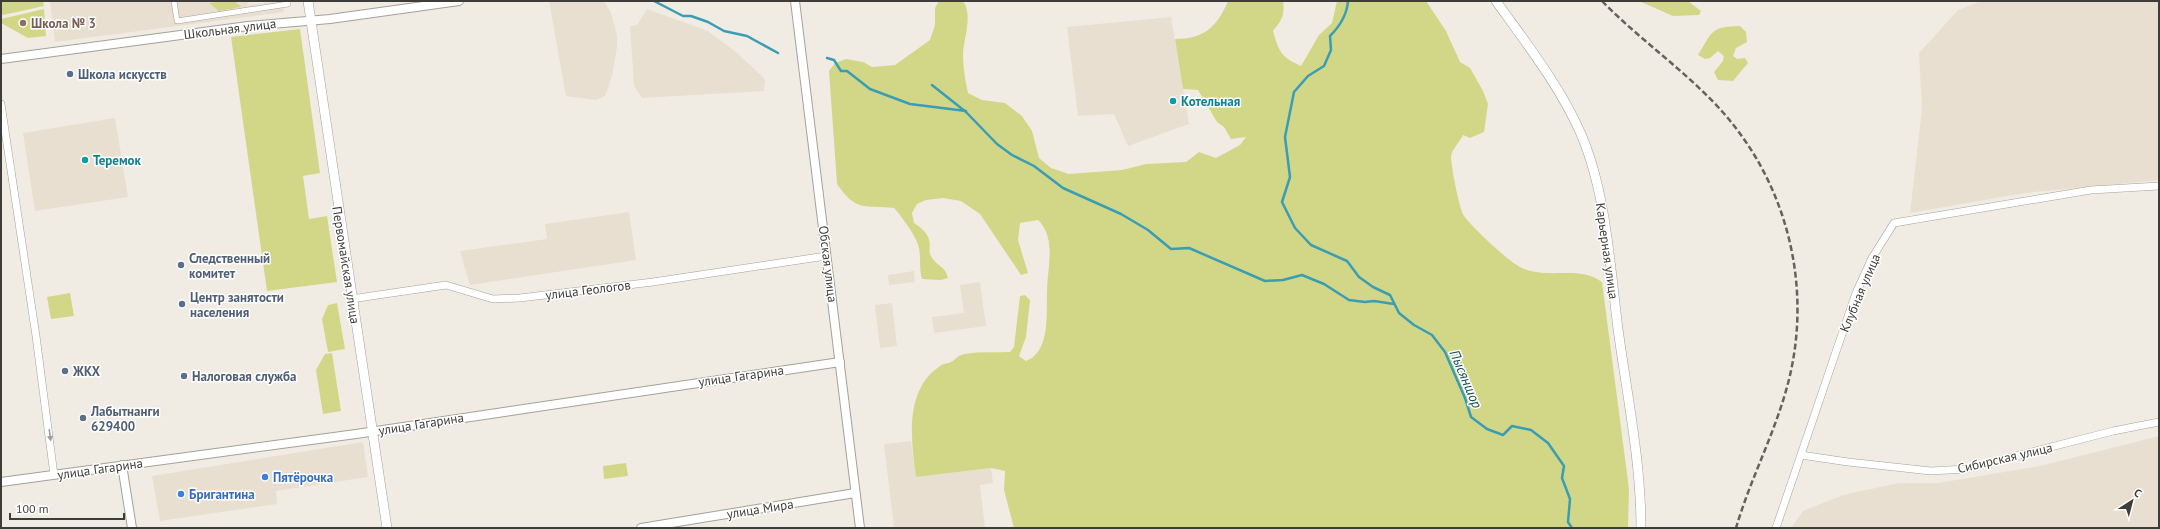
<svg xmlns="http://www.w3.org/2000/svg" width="2160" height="529" viewBox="0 0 2160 529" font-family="'PT Sans',sans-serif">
<rect width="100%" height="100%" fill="#f1ece3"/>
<g fill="#e8dfd0">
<path d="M50,1h171l-12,2 31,4 -5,-6h14l-2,4 36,-4 1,11 -229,30z"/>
<path d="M549,1h55l7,12 6,22v12l-5,29 -7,20 -9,4 -30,-4z"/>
<path d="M1981,1h178v179l-134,13 -115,20 12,-104 -3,-56 39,-43z"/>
<path d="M647,9l61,22 29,22 28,26 -1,12 -122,7 -8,-12 -4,-60 7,-1z"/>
<path d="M1171,17l18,107 -61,22 -14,-32 -36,2 -11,-89z"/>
<path d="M115,118l13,79 -93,14 -12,-78z"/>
<path d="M629,212l7,48 -166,25 -10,-34 87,-12 -2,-15z"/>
<path d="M914,271l1,11 -26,3 -1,-10z"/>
<path d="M980,282l6,44 -52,7 -2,-16 32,-4 -4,-28z"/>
<path d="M892,303l5,43 -17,2 -5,-43z"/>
<path d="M2159,436v92h-368l12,-17 40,-16 56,-12h39l102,-17z"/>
<path d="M911,441l5,36 75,-9 2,15 -13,2 5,43h-91l-10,-84z"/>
<path d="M363,442l5,35 -92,14 1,13 -117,17 -8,-45z"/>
</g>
<g fill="#d2d788">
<path d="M1,1h42l1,5 -41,9 -2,-1z"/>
<path d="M221,1h14l6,6 -22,4 -10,-8z"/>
<path d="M939,1h24c10,14 1,37 0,52 0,14 2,27 5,40l14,7 23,3 17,13 10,15 7,27 12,10 18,6 53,-4 24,-6 40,-2 13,-10 17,6 24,-13 6,-8 -15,2 -7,-12 -7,-5 -19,-32 -15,-1 -8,-50c29,0 42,-12 53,-38h55c2,14 -1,19 -10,30 6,21 8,26 28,35l18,-31 13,-12 5,-22h89l20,30 14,31 10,6 13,23 5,13 -4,28 -14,6 -7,-3c-3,6 -11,15 -12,21 0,10 8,52 13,60 9,12 43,44 56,51 27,14 58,-3 82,15l27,207 -1,39h-614l-10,-38 1,-19 -14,-3 -75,9c-5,-37 -12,-87 24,-111 3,-3 8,-2 11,-4 4,-2 6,-6 10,-7 15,-4 33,-2 49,-3l4,-5 6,-51 5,-1 5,5 -4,37 -7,19 7,5c25,-10 20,-48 21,-70 0,-23 10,-52 -9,-71l-18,3 -2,17 10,33 -7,2 -41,-61 -19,-13 -18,-3 -17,2 -9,4 -5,9 2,10c6,4 14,10 15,17 2,5 -1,10 2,16 5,10 14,9 17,22l-7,2 -19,-1c-3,-10 -1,-21 -3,-31 -2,-11 -17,-31 -25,-40 -30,-3 -38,4 -57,-24l-8,-113 6,-8 11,-4 17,3 9,5 23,-2 35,-25 5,-15v-17z"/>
<path d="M1639,1h49l13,10 -2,4 -26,1z"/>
<path d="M44,9l2,27 -18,2 -27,-15v-4z"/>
<path d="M1740,26l6,6 1,10 -11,6 -3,8 4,3 8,-1 3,5 -15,18 -15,-1 -4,-8 9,-11 1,-5 -6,-5 -8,7 -5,1 -7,-4c15,-24 12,-28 42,-29z"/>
<path d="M300,29l20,144 -17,3 6,43 18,-3 10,66 -70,9 -36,-254z"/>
<path d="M70,293l4,23 -23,3 -4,-22z"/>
<path d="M337,303l8,46 -17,3 -6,-33 6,-14z"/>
<path d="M332,353l9,58 -18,3 -7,-44 9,-16z"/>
<path d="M626,463l2,13 -24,3 -1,-13z"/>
</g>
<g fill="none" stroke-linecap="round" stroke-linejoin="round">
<g stroke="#399db3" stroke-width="2.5">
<path d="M654,1l29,15h8l17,6 16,9 23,5 31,17"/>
<path d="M1348,1c-1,14 -8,25 -18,35l1,14 -7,16 -16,10 -14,16 -9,45 5,40 -8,25 13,26 16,17 36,16 12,16 14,10 17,8 9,18 15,12 18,10 13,17 20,46 6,19 16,12 16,6 9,-9 19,4 17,13 16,23 -2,12 8,21 -2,23 4,6"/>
<path d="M827,58l7,2 7,11h6l23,18 40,15 56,7"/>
<path d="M932,85l34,27 31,32 15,11 22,11 29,22 58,26 27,16 23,19 18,-1 76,33 18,-1 19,-5 22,9 25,16 16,2 9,-1 20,3"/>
</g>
<g stroke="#a5a098" stroke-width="6">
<path id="pedestrian" d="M174,1l3,20 111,-17v-3"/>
</g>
<g stroke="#a5a098" stroke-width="8">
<g id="minor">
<path d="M1,104l35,232 18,139"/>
<path d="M351,299l95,-14 47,14 27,-1 133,-16 173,-26"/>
<path d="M1801,455l47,7 83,9 35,-2 147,-38 46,-9"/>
<path d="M1776,528l80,-235 16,-35 22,-35 197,-33 68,-4"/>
</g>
</g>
<g stroke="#a5a098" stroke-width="10">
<g id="tertiary">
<path d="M795,1l65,527"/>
<path d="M1,59l247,-33 82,-7 129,-18"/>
<path d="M122,465l10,63"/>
<path d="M1,482l355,-48 484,-72"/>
<path d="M641,528l214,-35"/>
</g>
</g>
<g stroke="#a5a098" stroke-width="10">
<g id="secondary">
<path d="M308,1l79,527"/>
<path d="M1496,1c30,42 64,85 85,133 25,58 29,132 37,195 9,66 23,133 23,199"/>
</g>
</g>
<use href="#pedestrian" stroke="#fff" stroke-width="5"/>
<use href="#minor" stroke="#fff" stroke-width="7"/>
<use href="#tertiary" stroke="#fff" stroke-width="8"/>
<use href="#secondary" stroke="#fff" stroke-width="9"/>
<path stroke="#64625d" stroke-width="2.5" stroke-dasharray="6 3" stroke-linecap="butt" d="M1602,1c37,38 81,68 117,107 69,75 95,181 68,279 -13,48 -37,93 -51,141"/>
</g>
<defs><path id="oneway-solid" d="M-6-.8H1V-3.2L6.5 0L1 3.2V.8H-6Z"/></defs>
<use fill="#9e9e9c" href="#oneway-solid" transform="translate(50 435) rotate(82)"/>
<circle fill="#8d6e63" stroke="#fff" stroke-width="1.5" cx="23" cy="23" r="4"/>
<g fill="#5c6f8a" stroke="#fff" stroke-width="1.5">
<circle cx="70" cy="74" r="4"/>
<circle cx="181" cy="265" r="4"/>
<circle cx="182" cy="304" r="4"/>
<circle cx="65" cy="371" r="4"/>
<circle cx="184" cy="376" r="4"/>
<circle cx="83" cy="418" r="4"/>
</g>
<g fill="#0f9aa8" stroke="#fff" stroke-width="1.5">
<circle cx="1173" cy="101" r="4"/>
<circle cx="85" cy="160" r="4"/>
</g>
<g fill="#3f7fe0" stroke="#fff" stroke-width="1.5">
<circle cx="265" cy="477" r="4"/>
<circle cx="181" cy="494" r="4"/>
</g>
<g text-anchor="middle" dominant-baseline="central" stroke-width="3" stroke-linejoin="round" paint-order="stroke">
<g font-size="13" font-weight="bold" fill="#785e54" stroke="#fff" text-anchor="start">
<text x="31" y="23">Школа № 3</text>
</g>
<g font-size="13" fill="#3e3d39" stroke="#fff">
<text transform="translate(230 29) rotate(-7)">Школьная улица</text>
<text transform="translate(1607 251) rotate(82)">Карьерная улица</text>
<text transform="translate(828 264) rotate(83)">Обская улица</text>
<text transform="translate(346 265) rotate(81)">Первомайская улица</text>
<text transform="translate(588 290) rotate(-7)">улица Геологов</text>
<text transform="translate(1860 293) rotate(-67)">Клубная улица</text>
<text transform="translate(741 376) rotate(-8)">улица Гагарина</text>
<text transform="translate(421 424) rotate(-9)">улица Гагарина</text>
<text transform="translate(2005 458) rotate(-13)">Сибирская улица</text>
<text transform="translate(100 469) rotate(-8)">улица Гагарина</text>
<text transform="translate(760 509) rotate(-9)">улица Мира</text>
</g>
<g font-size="13" font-weight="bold" fill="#4e5e75" stroke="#fff" text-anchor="start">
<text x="78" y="74">Школа искусств</text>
<text x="189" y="258">Следственный<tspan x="189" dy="15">комитет</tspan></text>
<text x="190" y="297">Центр занятости<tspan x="190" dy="15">населения</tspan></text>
<text x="73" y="371">ЖКХ</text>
<text x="192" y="376">Налоговая служба</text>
<text x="91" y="411">Лабытнанги<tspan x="91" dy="15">629400</tspan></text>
</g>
<g font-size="13" font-weight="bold" fill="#0d838f" stroke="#fff" text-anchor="start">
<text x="1181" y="101">Котельная</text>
<text x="93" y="160">Теремок</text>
</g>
<g font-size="13" font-weight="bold" fill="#366cbe" stroke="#fff" text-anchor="start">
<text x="273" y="477">Пятёрочка</text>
<text x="189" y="494">Бригантина</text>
</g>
<g font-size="14" font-style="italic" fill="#174f5b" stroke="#fff">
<text transform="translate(1466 379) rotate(67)">Пысяншор</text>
</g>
</g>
<rect width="2160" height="529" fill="none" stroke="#3e3d39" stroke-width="4"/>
<g transform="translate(2132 501) rotate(36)" stroke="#ffffff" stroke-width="3" paint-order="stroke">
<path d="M0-3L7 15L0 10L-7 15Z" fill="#3e3d39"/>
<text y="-6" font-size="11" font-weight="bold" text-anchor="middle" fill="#3e3d39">С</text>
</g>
<path d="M10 513v6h114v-6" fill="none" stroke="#3e3d39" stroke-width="2"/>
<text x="16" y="513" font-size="12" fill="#3e3d39" stroke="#ffffff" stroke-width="3" paint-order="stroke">100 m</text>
</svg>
